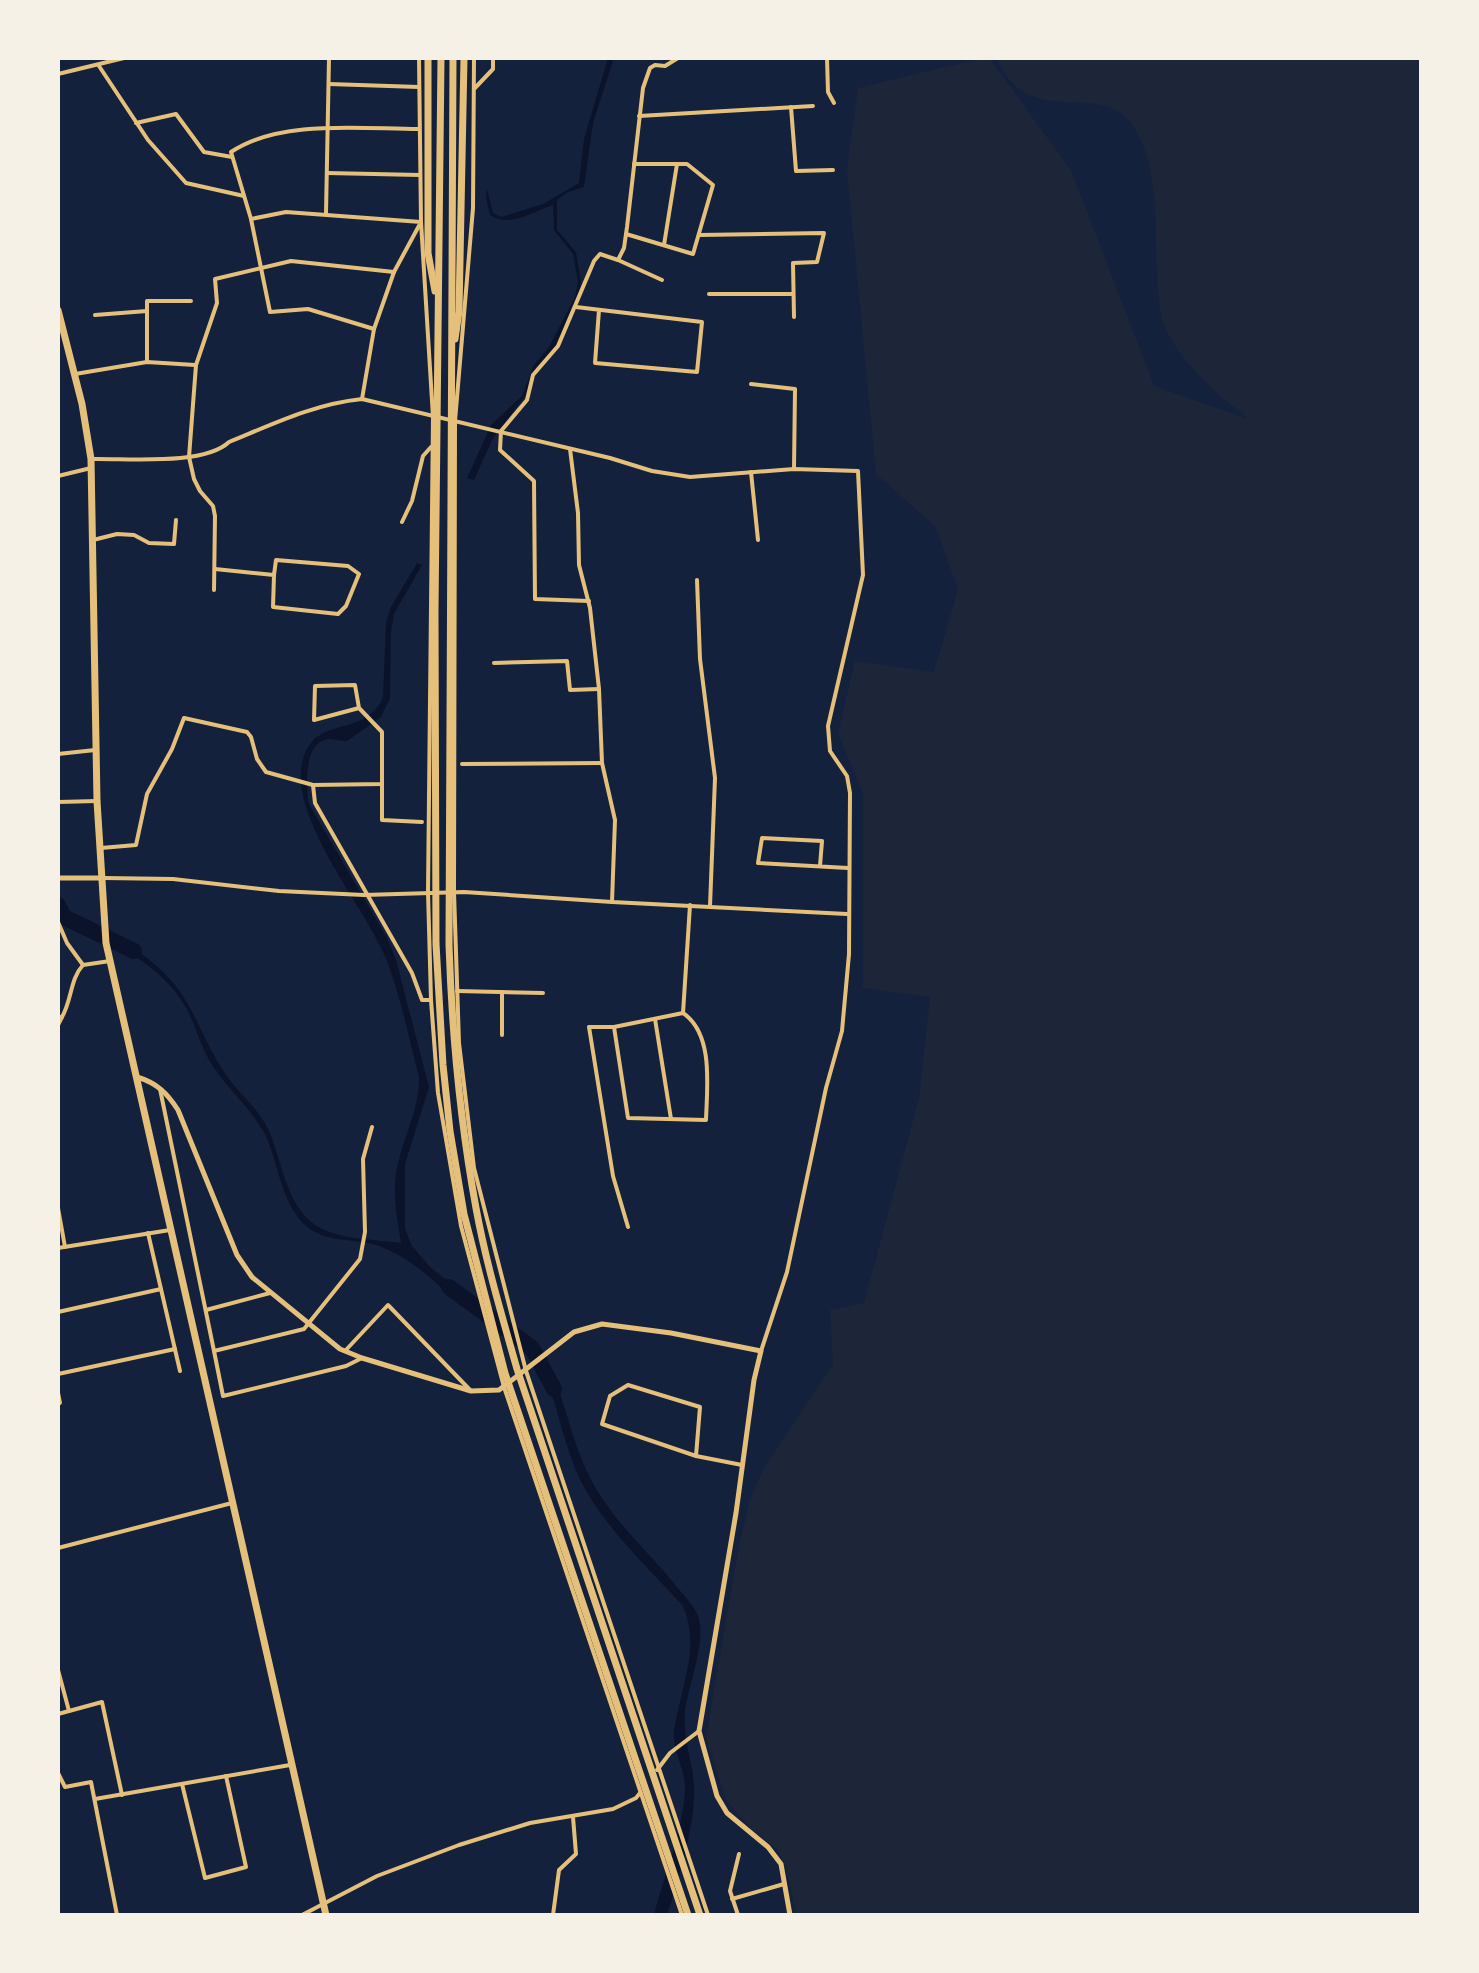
<svg xmlns="http://www.w3.org/2000/svg" width="1479" height="1973" viewBox="0 0 1479 1973" font-family="Barlow,sans-serif">
<rect width="100%" height="100%" fill="#14213d"/>
<path fill="#1d2539" d="M983,58h6l82,112 83,216 94,33c-6,-7 -15,-12 -23,-19 -23,-20 -49,-46 -61,-75 -6,-17 -6,-37 -7,-55 -2,-45 2,-103 -23,-143 -31,-51 -106,7 -137,-69h424v1857h-625l-9,-45 -10,-21 -24,-18 -27,-31 -20,-63 33,-191 11,-46 13,-30 70,-106 -3,-54 34,-7 55,-205 11,-101 -67,-9v-195l-25,-60 17,-72 79,11 24,-82 -22,-63 -60,-53 -29,-305 11,-81z"/>
<g fill="#0b132b">
<path d="M608,58h6l-21,65 -9,64 -16,5 -11,8v30l19,22 5,30 -3,14 -22,50 -20,21 -11,29 -32,42 -19,42 -7,-2 24,-53 31,-29 12,-31 15,-18 26,-50 3,-15 -5,-28 -19,-24 -1,-25c-21,7 -44,23 -63,10l-4,-18 1,-8 6,24 9,4 41,-13 36,-21 5,-44z"/>
<path d="M417,563l5,2 -28,49 -3,18 -1,66 -9,19 -34,24c-6,0 -13,-2 -19,-2 -25,3 -22,49 -19,65l78,134 9,22 33,127 -24,77v65l7,17 18,21 38,31 -7,8c-24,-22 -46,-45 -77,-58 -29,-13 -61,-1 -84,-28 -18,-22 -22,-53 -32,-79 -12,-28 -36,-47 -54,-73 -14,-20 -18,-45 -31,-65 -16,-26 -42,-45 -69,-58v-9c30,18 58,38 75,70 13,23 22,48 38,70 13,19 31,32 41,53 14,30 18,78 49,97 23,14 57,13 84,17 -4,-25 -9,-50 -4,-75 6,-31 23,-60 22,-91 -11,-41 -19,-85 -35,-123 -22,-52 -107,-150 -77,-205 16,-31 60,-14 76,-52l3,-74 5,-16z"/>
<path d="M58,898l8,16 29,16v7c-17,-10 -37,-16 -37,-39z"/>
<path d="M551,1369c18,44 24,89 51,129 21,32 51,59 75,89 7,8 17,19 21,29 9,26 -10,69 -13,96 -3,29 11,56 9,85 -1,33 -16,86 -27,118h-13c10,-39 29,-85 31,-125 1,-20 -13,-39 -11,-59 6,-42 28,-86 8,-126 -36,-40 -87,-86 -107,-137 -13,-31 -18,-64 -31,-94z"/>
</g>
<g fill="none" stroke-linecap="round" stroke-linejoin="round">
<g stroke="#0b132b" stroke-width="16">
<path d="M58,905l6,12 70,34"/>
<path d="M449,1287l83,61 22,41"/>
</g>
<g stroke="#e5c07b" stroke-width="4">
<path d="M419,58l2,164 12,195 -5,475 3,108 7,93 23,133 43,161 178,528"/>
<path d="M474,58l-1,150 -18,213 -1,471 5,151 15,125 52,203 182,544"/>
<path d="M827,58l1,34 6,11"/>
<path d="M99,66l49,74 38,43 58,13"/>
<path d="M58,74l66,-16"/>
<path d="M329,84l90,3"/>
<path d="M475,88l18,-19v-11"/>
<path d="M791,107l5,64 37,-1"/>
<path d="M639,116l174,-10"/>
<path d="M136,123l40,-9 28,38 28,5"/>
<path d="M327,173l93,2"/>
<path d="M326,213l3,-155"/>
<path d="M251,219l35,-7 135,10 -27,50 -20,57 -12,70"/>
<path d="M626,234l67,20 20,-69 -26,-21h-53"/>
<path d="M699,235l125,-2 -7,29 -24,1 1,54"/>
<path d="M664,245l13,-81"/>
<path d="M618,260l44,20"/>
<path d="M709,294h84"/>
<path d="M576,307l126,15 -5,50 -102,-9 4,-53"/>
<path d="M95,315l52,-4"/>
<path d="M374,329l-66,-20 -38,3 -19,-93 -20,-67c49,-33 130,-23 187,-23"/>
<path d="M147,362v-61h44"/>
<path d="M75,374l72,-12 48,3"/>
<path d="M751,384l44,5 -1,80"/>
<path d="M570,449l8,64 1,52 11,43 9,81 3,74 13,57 -3,82 235,12"/>
<path d="M91,459c35,-1 113,7 138,-17 44,-18 85,-38 133,-43l248,59 42,13 38,6 104,-8 64,2 5,104 -35,151 2,25 17,25 3,17 -1,161 -7,77 -16,57 -39,184 -26,79"/>
<path d="M751,472l7,68"/>
<path d="M58,476l33,-8"/>
<path d="M58,504v12"/>
<path d="M402,522l10,-21 11,-45 8,-9"/>
<path d="M93,540l24,-6 17,1 15,8 25,1 2,-24"/>
<path d="M215,569l59,6 -1,32 65,7 8,-8 13,-32 -11,-8 -72,-6 -2,15"/>
<path d="M697,580l3,79 15,119 -5,128"/>
<path d="M214,590l1,-74 -2,-10 -13,-15 -6,-12 -5,-22 7,-92 21,-62 -2,-24 76,-18 103,11"/>
<path d="M589,601l-54,-2 -1,-118 -34,-31 1,-19 26,-31 6,-25 25,-29 36,-85 6,-7 18,6 6,-12 3,-21 16,-139 7,-20 5,-3 10,1 13,-8"/>
<path d="M494,663l73,-2 3,29 29,-1"/>
<path d="M359,708l-45,12 1,-34 40,-1 4,23 23,24v52l-69,1 2,18 97,170 10,27h9"/>
<path d="M58,754l37,-4"/>
<path d="M462,764l140,-1"/>
<path d="M382,784v36l40,2"/>
<path d="M58,802l39,-1"/>
<path d="M101,848l35,-3 11,-51 25,-45 12,-31 63,14 4,5 6,22 9,13 47,13"/>
<path d="M820,866l2,-25 -60,-3 -4,25 90,5"/>
<path d="M104,878l69,1 106,12 85,4 100,-3 148,10"/>
<path d="M58,922l9,21 16,22 27,-4"/>
<path d="M457,991l86,2"/>
<path d="M502,992v43"/>
<path d="M58,1017h4l-4,8"/>
<path d="M62,1017c10,-17 8,-38 21,-52"/>
<path d="M655,1019l16,100"/>
<path d="M614,1027l14,91 78,2c1,-33 8,-86 -23,-107"/>
<path d="M160,1089l54,262"/>
<path d="M58,1208l7,39"/>
<path d="M628,1227l-15,-51 -24,-149h25l69,-14 7,-108"/>
<path d="M148,1233l32,138"/>
<path d="M58,1248l112,-18"/>
<path d="M206,1310l64,-17"/>
<path d="M58,1312l103,-23"/>
<path d="M345,1351l43,-46 83,86"/>
<path d="M362,1358l-16,8 -123,30 -9,-45 90,-22 56,-70 5,-27 -2,-73 9,-32"/>
<path d="M58,1374l117,-25"/>
<path d="M58,1393l2,10"/>
<path d="M696,1456l4,-49 -72,-22 -18,11 -8,28 94,32 46,9"/>
<path d="M58,1548l174,-45"/>
<path d="M58,1670l11,41"/>
<path d="M58,1714l44,-12 20,93"/>
<path d="M657,1770l13,-17 29,-22"/>
<path d="M58,1773l7,14 26,-5 26,133"/>
<path d="M182,1784l23,94 41,-11 -20,-91"/>
<path d="M95,1799l195,-34"/>
<path d="M732,1899l52,-15"/>
<path d="M302,1915l75,-39 82,-31 71,-22 83,-14 23,-11 4,-5"/>
<path d="M553,1915l6,-45 17,-16 -3,-37"/>
<path d="M738,1915l-8,-24 9,-37"/>
</g>
<g stroke="#e5c07b" stroke-width="5">
<path d="M58,878h42"/>
<path d="M137,1077c20,6 30,16 41,33l59,145 15,22 88,72 22,9 109,33 28,-1 75,-58 28,-8 69,9 90,18 -7,29 -18,133 -37,218 18,65 10,17 41,34 13,17 9,51"/>
</g>
<g stroke="#e5c07b" stroke-width="7">
<path d="M428,58v195l7,38"/>
<path d="M441,58l-6,552 1,334 7,121 7,66 14,83 41,159 183,542"/>
<path d="M453,58l-4,887c3,89 11,176 27,263 10,55 26,108 41,161l183,546"/>
<path d="M58,310l24,94 9,55 6,342 9,142 220,972"/>
<path d="M455,339l4,-28 5,-253"/>
</g>
</g>
<rect width="1479" height="1973" fill="none" stroke="#f6f1e7" stroke-width="120"/>
</svg>
